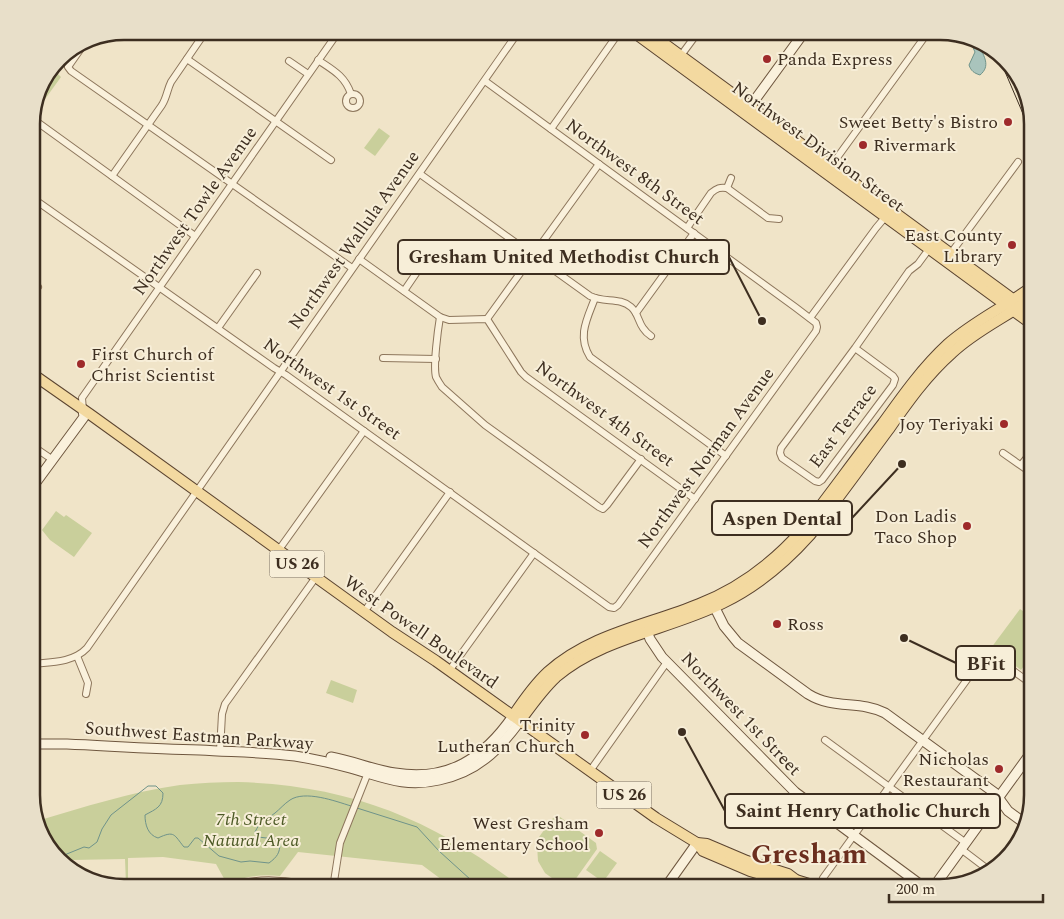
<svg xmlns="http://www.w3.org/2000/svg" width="1064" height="919" viewBox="0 0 1064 919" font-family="Spectral,serif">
<rect width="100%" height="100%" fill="#f0e4c8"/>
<g fill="#c9cf9b">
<path d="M74,50l-16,24 3,3 -26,36 -2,-2 8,-28 22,-29z"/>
<path d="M379,128l11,8 -15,20 -11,-8z"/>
<path d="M56,511l8,6 2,-2 26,18 -18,24 -24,-17 -8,-10z"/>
<path d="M1020,609l13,9v36l-12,16 -30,-22z"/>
<path d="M331,680l26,10 -4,13 -27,-10z"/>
<path d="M238,782c112,3 197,38 284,106h-69l-31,-23 -124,-13 -18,24c-19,-2 -35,0 -53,8l-11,-20 -53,-7 -35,1v26h-2l-1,-25 -53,1 -3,2h-8l-20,-26 -4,-15c47,-14 94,-29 143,-36 19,-2 39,-3 58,-3z"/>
<path d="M556,814l40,29 1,6 -27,38 -7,-1 -18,-13 -7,-12 -1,-17 2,-7z"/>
<path d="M600,851l17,12 -14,19 -17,-12z"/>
</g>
<path fill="#a9c4bc" stroke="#6f938a" d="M971,43l8,3c5,10 12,20 1,29 -6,-2 -9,-4 -11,-10l6,-13z"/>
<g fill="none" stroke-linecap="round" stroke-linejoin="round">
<g stroke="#6f938a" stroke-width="1">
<path d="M357,808l60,19 22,24 32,29 11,8"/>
<path d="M57,858l27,-11 5,1 8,-6 5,-13 9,-14 37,-29h8l7,7c0,14 -7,16 -18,22 0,10 3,20 13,23 17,-8 16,-3 26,9h4l7,-9h3l21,18 22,6 9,-1 19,2c8,-6 11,-10 11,-20l-5,-4 -17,-2 -3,-5c5,-11 11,-12 20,-19 5,-4 9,-9 15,-13 15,-10 45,1 61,6"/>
</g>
<g stroke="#8d765c" stroke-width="8">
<g id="street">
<path d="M82,47l-14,20 3,4 281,197"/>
<path d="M679,58l20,-27"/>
<path d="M187,59l144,101"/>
<path d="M318,60c15,10 27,16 33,34"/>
<path d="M289,61l19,13"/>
<circle cx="353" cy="101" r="7"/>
<path d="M33,119l162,117"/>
<path d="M551,129l69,-98"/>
<path d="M831,166l98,-135"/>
<path d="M420,174l170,122c14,7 30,1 41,11 7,6 7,14 12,21 2,3 5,6 8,8"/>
<path d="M112,176l50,-71c5,-8 5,-15 9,-23l35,-51"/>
<path d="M727,188l41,30 11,1"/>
<path d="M727,188l4,-10"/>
<path d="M31,197l243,171 12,7 323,232 5,1 4,-3 198,-274 1,-4 -1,-4 -21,-16 -310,-226"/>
<path d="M687,228l24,-35c6,-5 9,-6 16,-5"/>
<path d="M951,253l67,-91"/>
<path d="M359,259l81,58 9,3 38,-1 34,53 5,5 169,122"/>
<path d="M31,278l7,9"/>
<path d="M404,291l15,-22"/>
<path d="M595,298c-8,21 -18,38 -5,59l136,99"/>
<path d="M636,313l58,-80"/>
<path d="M440,317c-2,12 -7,49 -4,60 2,4 4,7 6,10l43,38 114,82 4,2 4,-4 34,-46"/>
<path d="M810,318l66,-90 11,-13"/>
<path d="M487,319l112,-155"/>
<path d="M218,328l39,-55"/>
<path d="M855,348l38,28 2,3 -2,6 -71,95 -3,2 -4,-1 -33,-23 -2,-5 1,-5 74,-100 54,-77 9,-7 11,-15"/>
<path d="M383,358l53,1"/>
<path d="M83,410l-1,-12 257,-367"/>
<path d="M31,445l22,15"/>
<path d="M1003,453l30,21"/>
<path d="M1021,465l12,-15"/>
<path d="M278,551l86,-120"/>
<path d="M364,612l86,-120"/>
<path d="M77,656l11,27 -2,11"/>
<path d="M31,664c19,-2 42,-1 56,-16 144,-205 288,-411 432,-617"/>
<path d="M449,671l85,-118"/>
<path d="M825,740l141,103"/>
<path d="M220,751l2,-37 3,-10 91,-127"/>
<path d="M590,771l77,-109"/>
<path d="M961,849l29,22"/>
<path d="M820,887l3,-9 164,-226 46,33"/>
<path d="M150,888l13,-1 13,1"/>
<path d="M231,888c29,-15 72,-4 103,0"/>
<path d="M333,888l7,-45 29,-73"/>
</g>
</g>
<g stroke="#6f573f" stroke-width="11">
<g id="secondary">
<path d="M746,112l59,-81"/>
<path d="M31,489l53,-72 -1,-7"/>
<path d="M712,602l12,24 14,17 70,51c26,16 51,6 77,19l110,80 13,18 15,11"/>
<path d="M645,625l5,14 12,18 133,135 130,96"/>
<path d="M31,744h36c44,2 88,5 133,6 31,2 63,2 95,6 18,3 37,7 55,12 33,9 54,20 89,12 38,-8 59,-29 81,-59"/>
<path d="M331,757c22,4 43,13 64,16 53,9 89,-15 118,-57"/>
<path d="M665,888l32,-45"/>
<path d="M933,888l100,-138"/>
</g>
</g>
<g stroke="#5b4430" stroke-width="12">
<g id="primary">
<path d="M632,31l401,294"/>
<path d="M647,31l386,283"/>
<path d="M31,373l60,42 301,217 44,29 220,157 41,25 6,8 47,20 38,11 8,-2"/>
<path d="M513,716c10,-15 21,-31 35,-44 42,-38 100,-47 151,-68 41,-16 75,-42 104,-75 27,-35 53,-71 80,-106 20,-28 40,-56 65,-79 26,-23 57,-37 85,-58"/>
<path d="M520,721c11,-15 22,-31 36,-44 47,-40 113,-47 167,-74 33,-16 62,-40 87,-68 27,-35 53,-71 79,-106 19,-27 38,-54 63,-76 24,-23 55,-36 81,-56"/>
<path d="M697,843l10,1 40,17 41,13 8,6 26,8"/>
</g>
</g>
<use href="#street" stroke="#faf1dc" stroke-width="6"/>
<use href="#secondary" stroke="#faf1dc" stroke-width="9"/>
<use href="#primary" stroke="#f3d9a0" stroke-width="10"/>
<path stroke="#3d2e20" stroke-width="1" d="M997,53l36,84"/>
</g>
<g fill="#9e2a2b" stroke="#f7eed8" stroke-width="2">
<circle cx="767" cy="59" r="5"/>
<circle cx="1008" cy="122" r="5"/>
<circle cx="863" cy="145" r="5"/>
<circle cx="1012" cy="245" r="5"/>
<circle cx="81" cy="364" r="5"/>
<circle cx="1004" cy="424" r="5"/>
<circle cx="967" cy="526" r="5"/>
<circle cx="777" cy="624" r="5"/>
<circle cx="585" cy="735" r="5"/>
<circle cx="999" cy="769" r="5"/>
<circle cx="599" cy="833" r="5"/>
</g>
<g text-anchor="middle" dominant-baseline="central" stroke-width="4" stroke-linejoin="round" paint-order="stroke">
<g fill="#f7eed8" stroke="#756857" stroke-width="1">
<rect x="269.5" y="550.5" width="55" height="27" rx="4"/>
<rect x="596.5" y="781.5" width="55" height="27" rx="4"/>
</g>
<g font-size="16" font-weight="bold" fill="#3d2e20">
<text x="297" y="564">US 26</text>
<text x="624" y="795">US 26</text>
</g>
<g font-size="18" fill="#3d2e20" stroke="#f7eed8" text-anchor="end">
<text x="777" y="59" text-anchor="start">Panda Express</text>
<text x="998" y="122">Sweet Betty's Bistro</text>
<text x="873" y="145" text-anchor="start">Rivermark</text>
<text x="1002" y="235">East County<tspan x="1002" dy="21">Library</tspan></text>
<text x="91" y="354" text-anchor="start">First Church of<tspan x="91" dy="21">Christ Scientist</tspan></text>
<text x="994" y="424">Joy Teriyaki</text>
<text x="957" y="516">Don Ladis<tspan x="957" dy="21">Taco Shop</tspan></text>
<text x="787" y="624" text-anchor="start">Ross</text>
<text x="575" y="725">Trinity<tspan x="575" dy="21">Lutheran Church</tspan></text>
<text x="989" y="759">Nicholas<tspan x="989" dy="21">Restaurant</tspan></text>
<text x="589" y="823">West Gresham<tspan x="589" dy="21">Elementary School</tspan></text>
</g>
<g font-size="18" fill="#3d2e20" stroke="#f7eed8">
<text transform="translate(818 147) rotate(36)">Northwest Division Street</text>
<text transform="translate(635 172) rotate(36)">Northwest 8th Street</text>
<text transform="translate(195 211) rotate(-55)">Northwest Towle Avenue</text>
<text transform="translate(354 240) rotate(-55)">Northwest Wallula Avenue</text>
<text transform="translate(332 389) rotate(35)">Northwest 1st Street</text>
<text transform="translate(605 414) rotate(36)">Northwest 4th Street</text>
<text transform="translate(843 426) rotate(-53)">East Terrace</text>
<text transform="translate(706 458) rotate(-54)">Northwest Norman Avenue</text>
<text transform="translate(421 632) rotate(35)">West Powell Boulevard</text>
<text transform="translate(741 714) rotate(46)">Northwest 1st Street</text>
<text transform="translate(199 736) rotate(4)">Southwest Eastman Parkway</text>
</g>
<g font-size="18" font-style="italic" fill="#4d5a26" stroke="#f7eed8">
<text x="251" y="819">7th Street<tspan x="251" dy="21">Natural Area</tspan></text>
</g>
<g font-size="28" font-weight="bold" fill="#6b2e1e" stroke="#f7eed8">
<text x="809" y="854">Gresham</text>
</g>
</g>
<path d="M0 0H1064V919H0ZM124 40H940A84 84 0 0 1 1024 124V795A84 84 0 0 1 940 879H124A84 84 0 0 1 40 795V124A84 84 0 0 1 124 40Z" fill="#e8dfc9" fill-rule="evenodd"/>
<path fill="none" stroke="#3d2e20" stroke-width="2.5" d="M124 40H940A84 84 0 0 1 1024 124V795A84 84 0 0 1 940 879H124A84 84 0 0 1 40 795V124A84 84 0 0 1 124 40Z"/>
<path fill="none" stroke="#3d2e20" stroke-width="2" d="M762 321L729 257M902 464L852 518M904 638L956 663M682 732L725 811"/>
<g fill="#3d2e20" stroke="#f7eed8" stroke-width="2">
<circle cx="762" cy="321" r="5"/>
<circle cx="902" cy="464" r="5"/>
<circle cx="904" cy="638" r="5"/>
<circle cx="682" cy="732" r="5"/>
</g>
<g fill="#f7eed8" stroke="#3d2e20" stroke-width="2">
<rect x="398" y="240" width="331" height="34" rx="5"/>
<rect x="712" y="501" width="140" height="34" rx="5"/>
<rect x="956" y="646" width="59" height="34" rx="5"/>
<rect x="725" y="794" width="275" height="34" rx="5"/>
</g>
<g font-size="19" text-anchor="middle" font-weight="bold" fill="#3d2e20">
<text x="564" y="263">Gresham United Methodist Church</text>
<text x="782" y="525">Aspen Dental</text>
<text x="986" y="670">BFit</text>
<text x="863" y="817">Saint Henry Catholic Church</text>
</g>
<path d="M889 894v8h154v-8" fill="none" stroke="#3d2e20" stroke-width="2.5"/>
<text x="896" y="894" font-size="15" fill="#3d2e20" stroke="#f7eed8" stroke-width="4" paint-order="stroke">200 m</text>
</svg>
